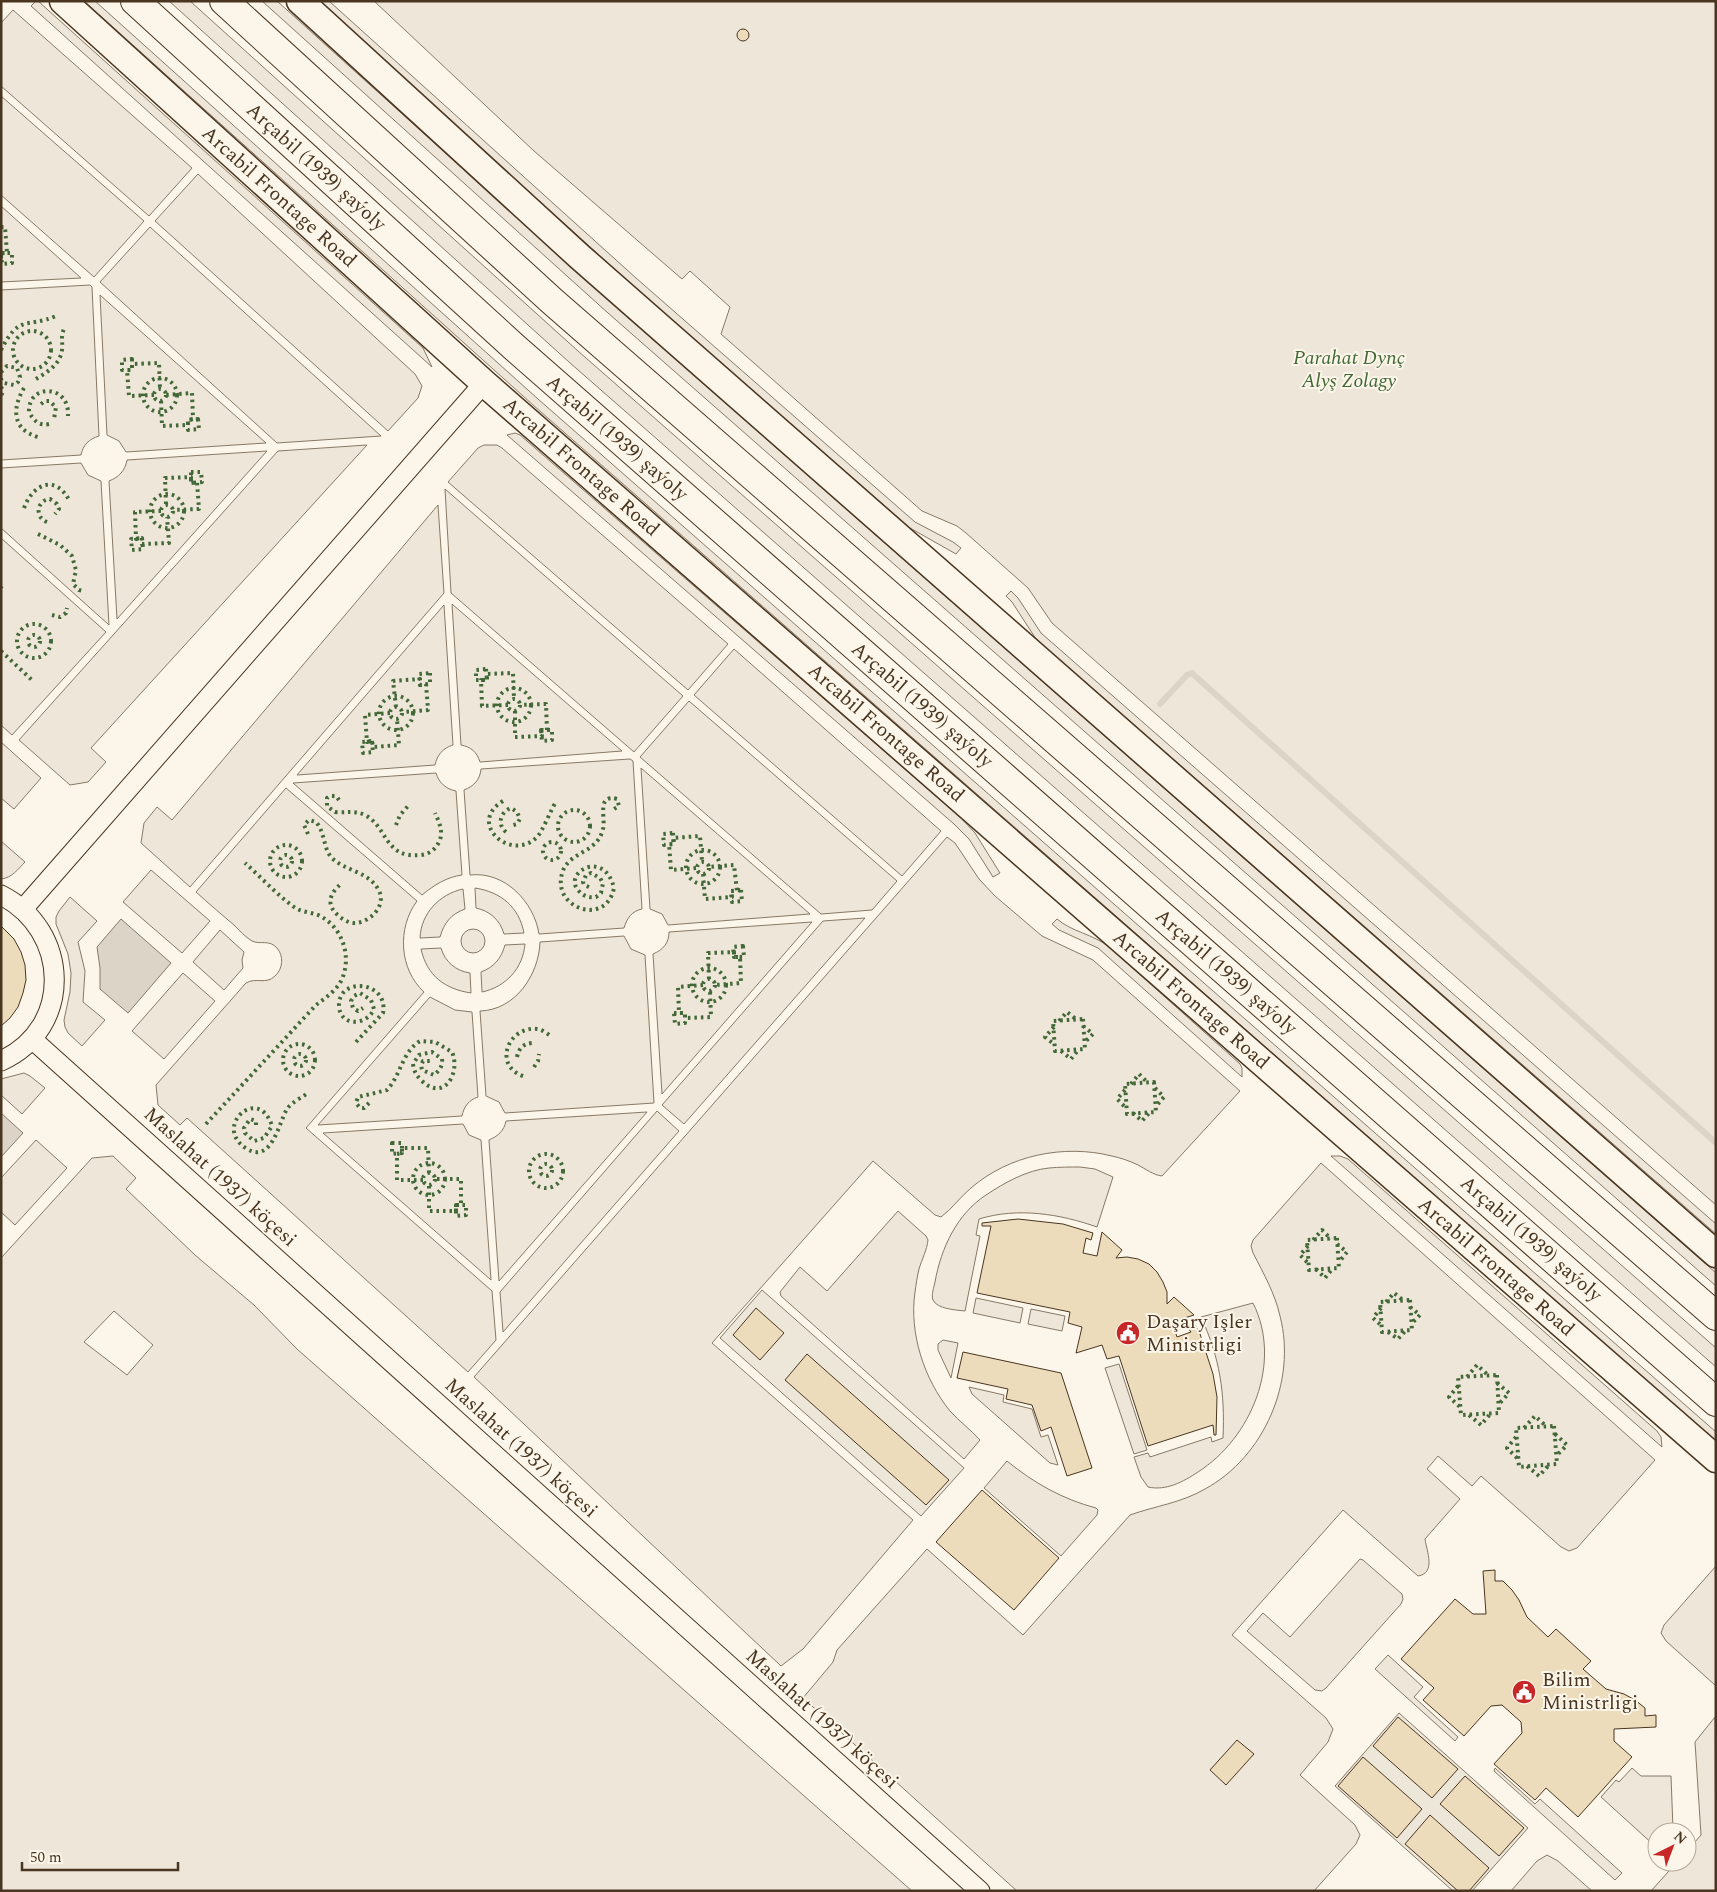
<svg xmlns="http://www.w3.org/2000/svg" width="1717" height="1892" viewBox="0 0 1717 1892" font-family="Spectral,serif">
<rect width="100%" height="100%" fill="#fbf6e9"/>
<g fill="#ede6d9" stroke="#887966" fill-rule="evenodd">
<path d="M36,1h2l385,347 9,19 -401,-361z"/>
<path d="M84,1h11l443,398 1178,1033v10l-1183,-1037z"/>
<path d="M169,1h21l388,350 1138,997v19l-1147,-1005z"/>
<path d="M262,1h15l338,305 1101,967v13l-1108,-973z"/>
<path d="M318,1h11l307,277 279,244 38,20 8,6 -5,6 -46,-26 -279,-244z"/>
<path d="M374,1h1342v1204l-664,-582 -24,-35 -62,-55 -9,-7 -35,-15 -201,-177 9,-27 -40,-36 -8,8 -148,-128z"/>
<path d="M13,10l179,158 -43,48 -148,-130v-63z"/>
<path d="M1,96l143,125 -50,56 -93,-82z"/>
<path d="M198,174l217,200 7,12 -4,12 -30,33 -233,-210z"/>
<path d="M1,206l80,72 -80,4z"/>
<path d="M150,227l231,209 -104,7 -177,-161z"/>
<path d="M90,285l2,2 7,149c-10,3 -16,9 -18,19l-80,5v-170z"/>
<path d="M100,295l166,148 -140,9 -7,-11 -12,-6z"/>
<path d="M515,433l5,2 440,382 15,16 25,40 -7,4 -24,-38 -15,-15 -447,-389z"/>
<path d="M367,445l-276,303 15,14 -18,20 -18,3 -51,-45 259,-289z"/>
<path d="M484,445h13l5,3 226,196 -40,46 -240,-208 30,-34z"/>
<path d="M267,451l-150,168 -8,-138c10,-4 16,-10 18,-21z"/>
<path d="M81,463l7,12 13,6 8,144 -108,-97v-60z"/>
<path d="M445,489l238,207 -49,56 -183,-159z"/>
<path d="M438,505l6,88 -254,294 -49,-44 3,-20 13,-16 15,13z"/>
<path d="M1,538l105,94 -94,103 -11,-10z"/>
<path d="M1011,591l7,7 23,35 675,591v10l-680,-595 -24,-37 -6,-6z"/>
<path d="M452,604l170,147 -142,11c-3,-10 -9,-15 -19,-17z"/>
<path d="M444,605l9,140c-10,3 -16,10 -18,20l-138,10z"/>
<path d="M734,649l207,182 -39,45 -208,-181z"/>
<path d="M689,701l208,180 -25,29 -51,4 -181,-157z"/>
<path d="M1,742l40,36 -27,31 -13,-11z"/>
<path d="M630,759l3,2 9,148c-10,2 -15,9 -18,19l-85,6c-5,-32 -34,-63 -69,-59l-6,-85c10,-4 16,-10 17,-21z"/>
<path d="M641,768l169,146 -142,11 -6,-11 -12,-5z"/>
<path d="M436,773c3,10 10,16 20,18l6,84c-15,2 -28,10 -40,20l-129,-112z"/>
<path d="M286,788l131,113c-20,27 -18,68 7,91l-118,136 186,163 4,49 -28,32 -281,-254 -7,7 -22,-20 -2,-20 90,-102c10,-6 20,2 29,-7 8,-7 9,-20 2,-28 -8,-9 -17,-3 -25,-7 -7,-4 -13,-11 -18,-16 -13,-11 -26,-22 -38,-33z"/>
<path d="M947,837l8,6 24,36 16,17 47,40 51,24 147,131 -78,85c-9,-1 -16,-7 -24,-11 -8,-4 -17,-7 -26,-9 -48,-12 -103,-1 -141,32 -11,9 -19,21 -30,29l-6,-2 -62,-54 -161,182 201,177 -110,129 -22,17 -307,-289z"/>
<path d="M1,841l24,21c-7,7 -13,16 -24,17z"/>
<path d="M151,870l59,51 -28,32 -59,-51z"/>
<path d="M475,888c26,4 44,19 49,45l-20,1c-4,-14 -14,-23 -28,-26z"/>
<path d="M463,889l2,20c-14,5 -21,14 -25,28l-20,1c1,-25 20,-44 43,-49z"/>
<path d="M70,897l27,24 -19,21 7,29 -2,31 22,18 -23,26 -14,-13 -3,-6 -1,-7 6,-28 1,-19 -3,-19 -12,-30v-7l3,-6z"/>
<path d="M865,918l-181,206 -22,-19 161,-184z"/>
<path d="M1057,919c15,13 36,15 52,28l131,117 2,4v9l-144,-129 -39,-18 -7,-6z"/>
<path d="M812,922l-150,172 -9,-140c10,-4 16,-11 16,-22z"/>
<circle cx="473" cy="941" r="12"/>
<path d="M220,930l24,22 -2,8 1,8 -19,22 -31,-28z"/>
<path d="M624,936l7,13 14,6 9,148 -149,10 -6,-11 -13,-6 -6,-85c36,-1 59,-37 60,-69z"/>
<path d="M525,944c-2,24 -19,43 -43,48l-1,-20c13,-5 20,-13 24,-27z"/>
<path d="M441,948c4,14 15,23 29,25l1,20c-26,-4 -44,-17 -50,-44z"/>
<path d="M183,973l32,28 -51,58 -32,-28z"/>
<path d="M430,997l25,13 17,2 6,85c-9,3 -14,9 -16,19l-144,9z"/>
<path d="M24,1073l6,3 15,12 -23,26 -21,-19v-16z"/>
<path d="M657,1111l22,20 -176,201 -3,-40z"/>
<path d="M647,1112l-148,169 -10,-141c9,-4 15,-9 17,-19z"/>
<path d="M463,1124l6,11 12,5 10,140 -168,-147z"/>
<path d="M36,1140l31,28 -52,57 -14,-13v-34z"/>
<path d="M113,1156l23,22 -10,11 69,66 59,50 43,44 615,542h-911v-633l91,-100zM114,1311l39,34 -26,30 -43,-33z"/>
<path d="M1331,1156h9l8,3 309,272 4,6 1,10z"/>
<path d="M1321,1163l334,297 -78,88 -8,3 -8,-4 -80,-71 -9,10 -34,-30 -11,13 33,30 -35,40c2,13 11,34 -7,37l-75,-66 -111,125 94,83 7,11 -5,13 -28,33 55,50 5,10 -4,9 -42,47h-297l-214,-193 30,-36 4,-12 90,-101 96,86 107,-120c25,-9 51,-12 75,-26 59,-32 92,-108 75,-173 -5,-22 -16,-42 -27,-63l-2,-7 2,-6z"/>
<path d="M1080,1167l15,2 18,8 -16,50c-37,-13 -79,-20 -118,-8l-3,16 4,1 -15,75c-9,-1 -28,-2 -32,-11 -2,-5 1,-13 2,-18 6,-34 22,-68 51,-87 18,-12 41,-25 63,-27 10,-1 21,-1 31,-1z"/>
<path d="M898,1211l28,25 2,4c-1,10 -6,19 -9,29 -2,8 -3,16 -4,23 -6,41 9,87 35,119 9,10 21,19 30,29l-16,19 -183,-163 -1,-4 20,-25 27,24z"/>
<path d="M976,1298l47,10 -3,15 -47,-10z"/>
<path d="M1253,1303c30,60 -2,135 -55,169 -15,10 -32,19 -50,15l-7,-10 -7,-20 14,-4 2,4 61,-20 1,5 11,-4c2,-45 -3,-80 -22,-121z"/>
<path d="M1031,1309l34,7 -3,15 -34,-7z"/>
<path d="M943,1340l15,3 -7,35 -13,-28v-6z"/>
<path d="M1119,1364l28,86 -13,4 -29,-86z"/>
<path d="M969,1387l35,8 -1,7 29,7 9,28 7,-2 10,30 -8,-2 -78,-69z"/>
<path d="M1007,1461c27,22 55,38 89,47l2,2 -1,5 -36,41 -77,-68z"/>
<path d="M1360,1559l3,1 39,34 1,5 -2,5 -75,84 -4,3 -7,-1 -68,-59 16,-18 27,24z"/>
<path d="M1716,1566v120l-50,-45 -5,-8 3,-8z"/>
<path d="M1388,1655l35,32 -9,10 44,40 -3,4 -80,-72z"/>
<path d="M1715,1717l1,174h-65l26,-29h10v-11l14,-16 -6,-93z"/>
<path d="M1495,1768l40,36 5,-5 82,74 -7,7 -121,-109z"/>
<path d="M1632,1768l9,8h30l2,53 -3,3h-13l-1,15 -55,-50 15,-17 3,2z"/>
<path d="M1547,1855l11,6 34,30h-81l26,-30z"/>
</g>
<g fill="#ede7d9" stroke="#887966">
<path d="M762,1290l202,178 -43,48 -201,-178z"/>
<path d="M1399,1713l129,115 -56,63h-19l-118,-105z"/>
</g>
<g fill="#dcd4c6" stroke="#887966">
<path d="M121,919l50,44 -43,50 -28,-24v-21l-3,-21z"/>
<path d="M1,1113l22,20 -22,24z"/>
</g>
<g fill="none" stroke-linecap="round" stroke-linejoin="round">
<path stroke="#dcd4c6" stroke-width="6" d="M1160,704l27,-29 5,-2 2,2 522,468"/>
</g>
<g fill="#ecdcbc" stroke="#4a3520">
<circle cx="743" cy="35" r="6"/>
<path d="M1,926l13,13 7,13 4,13 1,15 -3,13 -5,14 -8,11 -9,8z"/>
<path d="M1018,1219l45,5 30,9 -2,7 -5,-2 -3,15 14,3 5,-24 20,18 -6,8 11,-1 11,2 11,5 8,8 6,10 4,10v12l7,-7 20,18 -22,7 5,15 14,-5 -3,-4 7,-3 5,9 13,40 4,23 -1,38h-2l-1,-10 -65,21 -29,-90 -12,3 -5,-14 -26,8 6,-26 -14,-4 2,-11 -93,-19 14,-67h-9v-3z"/>
<path d="M756,1308l28,25 -24,27 -27,-25z"/>
<path d="M963,1352l98,21 31,95 -25,8 -16,-49 -10,4 -9,-26 -26,-6 2,-10 -51,-11z"/>
<path d="M807,1354l142,126 -23,25 -141,-125z"/>
<path d="M982,1490l77,68 -45,52 -78,-68z"/>
<path d="M1495,1570v11h8l9,9 7,10 8,17 21,20 8,-8 35,32 -8,8 23,20 18,5 11,6 10,8v8l11,-1v12l-42,2v12l18,16 -54,60 -32,-29 -11,12 -41,-36 28,-31 -1,-11 -19,-17 -11,1 -27,30 -41,-36 11,-12 -33,-29 54,-60 18,15h13l-3,-43z"/>
<path d="M1398,1717l60,52 -26,29 -59,-52z"/>
<path d="M1237,1740l17,14 -28,31 -16,-15z"/>
<path d="M1363,1757l59,52 -25,29 -59,-52z"/>
<path d="M1465,1776l59,52 -25,28 -59,-52z"/>
<path d="M1430,1815l59,53 -20,23h-11l-53,-47z"/>
</g>
<g fill="none" stroke-linecap="round" stroke-linejoin="round">
<g stroke="#4a3520" stroke-width="21">
<g id="street">
<path d="M1,895c69,35 73,133 0,166"/>
<path d="M23,909l461,-526"/>
<path d="M32,1039l948,852"/>
</g>
</g>
<g stroke="#4a3520" stroke-width="29">
<g id="secondary">
<path d="M63,1l421,382 1232,1076"/>
<path d="M300,1l280,256 1136,997"/>
</g>
</g>
<g stroke="#4a3520" stroke-width="30">
<g id="primary">
<path d="M135,1l378,345 1203,1056"/>
<path d="M224,1l328,300 1164,1015"/>
</g>
</g>
<use href="#street" stroke="#fbf6e9" stroke-width="19"/>
<use href="#secondary" stroke="#fbf6e9" stroke-width="26"/>
<use href="#primary" stroke="#fbf6e9" stroke-width="28"/>
<g stroke="#436837" stroke-width="4" stroke-dasharray="2.5 4" stroke-linecap="butt">
<path d="M1,227h4l2,26h-6v6"/>
<path d="M1,253h11v10l-10,1z"/>
<circle cx="32" cy="350" r="19"/>
<path d="M1,350c19,-37 25,-21 55,-34"/>
<path d="M132,359v11h-10v-10z"/>
<path d="M1,372l6,-6 10,2 3,9 -2,5 -4,3 -10,-2 -3,-4"/>
<circle cx="160" cy="395" r="17"/>
<path d="M36,379c11,-7 24,-14 26,-29 1,-9 -2,-14 3,-23"/>
<path d="M1,387l2,3 -2,7"/>
<path d="M24,388c-12,20 -12,42 14,49"/>
<circle cx="160" cy="395" r="6"/>
<path d="M154,395l-25,1 -2,-26h5v-6l27,-1 1,26"/>
<path d="M161,401l1,25 26,-1v-5l5,-1 -1,-26 -26,2"/>
<path d="M41,404l4,-3h4l7,6 -2,12"/>
<path d="M198,419l1,10 -11,1v-10z"/>
<path d="M49,424c-10,2 -15,-3 -20,-12 -1,-29 41,-28 39,4"/>
<path d="M191,472h10l1,10 -11,1z"/>
<circle cx="167" cy="511" r="17"/>
<path d="M166,504l-1,-26 26,-1v6l6,-1 2,27 -26,1"/>
<circle cx="167" cy="511" r="6"/>
<path d="M24,508c9,-24 31,-34 45,-8"/>
<path d="M161,511l-26,1 1,27 6,-1v6l27,-1 -2,-26"/>
<path d="M47,522c-13,-5 -10,-22 3,-23l7,5 2,5 -4,5"/>
<path d="M38,534l22,11 12,11 4,14 -3,14 6,6 5,1"/>
<path d="M142,538l1,11 -11,1 -1,-11z"/>
<path d="M1,587l1,-1"/>
<path d="M52,615l8,2 6,-4 1,-5"/>
<circle cx="34" cy="641" r="17"/>
<circle cx="34" cy="641" r="6"/>
<path d="M1,651l32,30"/>
<path d="M486,669l1,11h-11v-10z"/>
<path d="M430,673v11l-10,1 -1,-11z"/>
<circle cx="514" cy="705" r="17"/>
<circle cx="396" cy="713" r="17"/>
<circle cx="514" cy="705" r="6"/>
<path d="M508,705l-26,1 -1,-26h6v-6l26,-1 1,26"/>
<circle cx="396" cy="713" r="6"/>
<path d="M396,707l-3,-26 27,-2v6l6,-1 2,26 -25,2"/>
<path d="M515,711v26l27,-1 -1,-6h6l-1,-26 -26,1"/>
<path d="M390,713l-25,2 2,27 5,-1 1,6 26,-2 -2,-26"/>
<path d="M541,730h11v10l-10,1z"/>
<path d="M372,741l1,11 -10,1 -1,-11z"/>
<path d="M339,800l-3,-4h-6l-3,2v8l8,6c11,1 19,-2 30,3 23,12 19,44 56,40 8,-1 14,-5 18,-13 5,-10 0,-20 -4,-29"/>
<path d="M503,801c-37,22 8,62 34,36 6,-6 13,-26 19,-35"/>
<circle cx="574" cy="826" r="16"/>
<path d="M396,825l4,-10 9,-10"/>
<path d="M506,832c-9,-7 -6,-20 5,-24l6,4 3,7 -3,5 -7,2"/>
<path d="M673,833l1,11 -10,1 -1,-11z"/>
<path d="M308,834l-4,-9 5,-5 7,2c9,10 7,25 15,35 13,14 37,14 47,32 10,16 -8,34 -24,34 -5,0 -10,-3 -14,-6 -15,-12 -11,-23 2,-34"/>
<circle cx="552" cy="851" r="9"/>
<circle cx="286" cy="861" r="16"/>
<circle cx="703" cy="867" r="17"/>
<circle cx="286" cy="861" r="6"/>
<circle cx="703" cy="868" r="6"/>
<path d="M696,868l-25,2 -2,-26h5l-1,-6 27,-2 2,25"/>
<path d="M703,874l2,25 27,-2 -1,-6h6l-3,-26 -25,2"/>
<path d="M589,887l-5,-2 -1,-3 3,-7 5,-2 9,5 3,5 -2,10 -5,4c-8,1 -13,-1 -18,-7 -15,-17 26,-42 36,-2 -8,38 -57,21 -53,-9 3,-29 36,-23 42,-50 3,-10 -7,-36 14,-30l2,7 -5,3"/>
<path d="M741,890l1,11 -10,1 -1,-11z"/>
<path d="M743,946l1,11h-10l-1,-10z"/>
<circle cx="709" cy="985" r="17"/>
<circle cx="709" cy="985" r="6"/>
<path d="M709,979l-1,-26 26,-1v5h6l1,26 -26,2"/>
<path d="M703,985l-25,2 1,26h6v5l26,-1 -1,-26"/>
<path d="M674,1013h11v10l-10,1z"/>
<path d="M1083,1019l2,30 -30,2 -2,-30z"/>
<path d="M1059,1021l8,-9 10,8"/>
<path d="M1083,1026l10,8 -9,9"/>
<path d="M1054,1027l-9,10 10,8"/>
<path d="M356,1042l27,-29c6,-32 -45,-37 -44,-7 1,21 28,20 35,3l-3,-9 -11,-7 -6,3 -3,5 2,7 5,3 5,-3"/>
<circle cx="299" cy="1060" r="16"/>
<path d="M1061,1051l10,8 8,-10"/>
<circle cx="300" cy="1060" r="6"/>
<path d="M517,1057c2,-9 6,-13 15,-14"/>
<path d="M534,1067l4,-6 1,-7"/>
<path d="M523,1076c-31,-11 -14,-51 15,-47 5,1 10,5 14,8"/>
<path d="M1154,1082l2,30 -29,2 -2,-30z"/>
<path d="M1131,1084l8,-10 9,9"/>
<path d="M1155,1088l9,9 -8,9"/>
<path d="M1125,1090l-8,9 9,9"/>
<path d="M369,1103l-5,5h-4l-4,-5 2,-6 29,-7c14,-15 15,-38 33,-49l15,1 17,10c9,21 -8,50 -30,29 -5,-5 -8,-9 -9,-17l6,-9 13,-3 10,7c1,7 -3,12 -8,16l-12,-5 -1,-5 2,-4h8"/>
<path d="M1133,1113l9,8 8,-9"/>
<path d="M206,1124l110,-119c9,-7 19,-13 25,-24 11,-22 3,-51 -19,-64 -8,-5 -20,-4 -28,-10 -18,-13 -33,-30 -49,-44"/>
<path d="M256,1125v-4l-6,-2 -6,9 1,5 9,8 10,-3 8,-12c-13,-42 -61,1 -25,23 25,15 32,-27 40,-40 5,-7 14,-11 21,-16"/>
<path d="M392,1143h10v10l-10,1z"/>
<circle cx="546" cy="1171" r="17"/>
<circle cx="429" cy="1179" r="16"/>
<circle cx="546" cy="1170" r="6"/>
<circle cx="429" cy="1179" r="6"/>
<path d="M423,1180h-26v-26l5,-1v-5h26l1,25"/>
<path d="M429,1186v25h27v-6h5v-26h-26"/>
<path d="M456,1205h10v10l-10,1z"/>
<path d="M1337,1238l2,30 -30,2 -2,-30z"/>
<path d="M1313,1240l9,-10 9,9"/>
<path d="M1337,1244l10,8 -8,10"/>
<path d="M1308,1246l-8,9 9,9"/>
<path d="M1316,1269l9,9 8,-10"/>
<path d="M1410,1300l2,30 -30,2 -2,-30z"/>
<path d="M1386,1302l8,-9 10,8"/>
<path d="M1410,1307l10,8 -9,9"/>
<path d="M1381,1308l-8,10 9,8"/>
<path d="M1388,1332l10,7 8,-9"/>
<path d="M1497,1375l2,38 -38,2 -3,-38z"/>
<path d="M1467,1377l10,-12 11,10"/>
<path d="M1497,1383l12,10 -10,11"/>
<path d="M1458,1386l-9,11 11,10"/>
<path d="M1469,1415l12,10 10,-12"/>
<path d="M1554,1426l3,38 -38,3 -3,-39z"/>
<path d="M1524,1428l11,-12 11,10"/>
<path d="M1555,1434l12,11 -11,11"/>
<path d="M1516,1437l-9,11 11,11"/>
<path d="M1527,1466l12,10 10,-11"/>
</g>
</g>
<defs>
<g id="civic-disc" transform="scale(1.25)"><circle r="9.5" fill="#c62828" stroke="#fbf6e9"/><path d="M-.6-6.5H3V-4.5H.6V-3L4-1V1h2V6H-6V1h2V-1L-.6-3ZM-1.2 2.5V6h2.4V2.5Z" fill="#fff"/></g>
</defs>
<g fill-rule="evenodd">
<use href="#civic-disc" x="1128" y="1333"/>
<use href="#civic-disc" x="1524" y="1692"/>
</g>
<g text-anchor="middle" dominant-baseline="central" stroke-width="4" stroke-linejoin="round" paint-order="stroke">
<g font-size="20" fill="#4a3520" stroke="#fbf6e9">
<text transform="translate(316 167) rotate(42)">Arçabil (1939) şaýoly</text>
<text transform="translate(279 197) rotate(42)">Arcabil Frontage Road</text>
<text transform="translate(617 438) rotate(41)">Arçabil (1939) şaýoly</text>
<text transform="translate(581 467) rotate(41)">Arcabil Frontage Road</text>
<text transform="translate(922 705) rotate(41)">Arçabil (1939) şaýoly</text>
<text transform="translate(886 733) rotate(41)">Arcabil Frontage Road</text>
<text transform="translate(1226 972) rotate(41)">Arçabil (1939) şaýoly</text>
<text transform="translate(1191 1000) rotate(41)">Arcabil Frontage Road</text>
<text transform="translate(220 1177) rotate(42)">Maslahat (1937) köçesi</text>
<text transform="translate(1531 1239) rotate(41)">Arçabil (1939) şaýoly</text>
<text transform="translate(1496 1267) rotate(41)">Arcabil Frontage Road</text>
<text transform="translate(521 1448) rotate(42)">Maslahat (1937) köçesi</text>
<text transform="translate(822 1719) rotate(42)">Maslahat (1937) köçesi</text>
</g>
<g font-size="20" font-style="italic" fill="#436837" stroke="#fbf6e9">
<text x="1349" y="358">Parahat Dynç<tspan x="1349" dy="23">Alyş Zolagy</tspan></text>
</g>
<g font-size="20" fill="#4a3520" stroke="#fbf6e9" text-anchor="start">
<text x="1146" y="1322">Daşary Işler<tspan x="1146" dy="23">Ministrligi</tspan></text>
<text x="1542" y="1680">Bilim<tspan x="1542" dy="23">Ministrligi</tspan></text>
</g>
</g>
<rect width="1717" height="1892" fill="none" stroke="#4a3520" stroke-width="5"/>
<g transform="translate(1672 1847) rotate(42)"><circle r="24" fill="#fbf6e9" stroke="#b4a999"/>
<path d="M0-4L9 19L0 12L-9 19Z" fill="#c62828"/>
<text y="-8" font-size="14" font-weight="bold" text-anchor="middle" fill="#4a3520">N</text>
</g>
<path d="M22 1862v8h156v-8" fill="none" stroke="#4a3520" stroke-width="2.5"/>
<text x="30" y="1862" font-size="15" fill="#4a3520" stroke="#fbf6e9" stroke-width="4" paint-order="stroke">50 m</text>
</svg>
